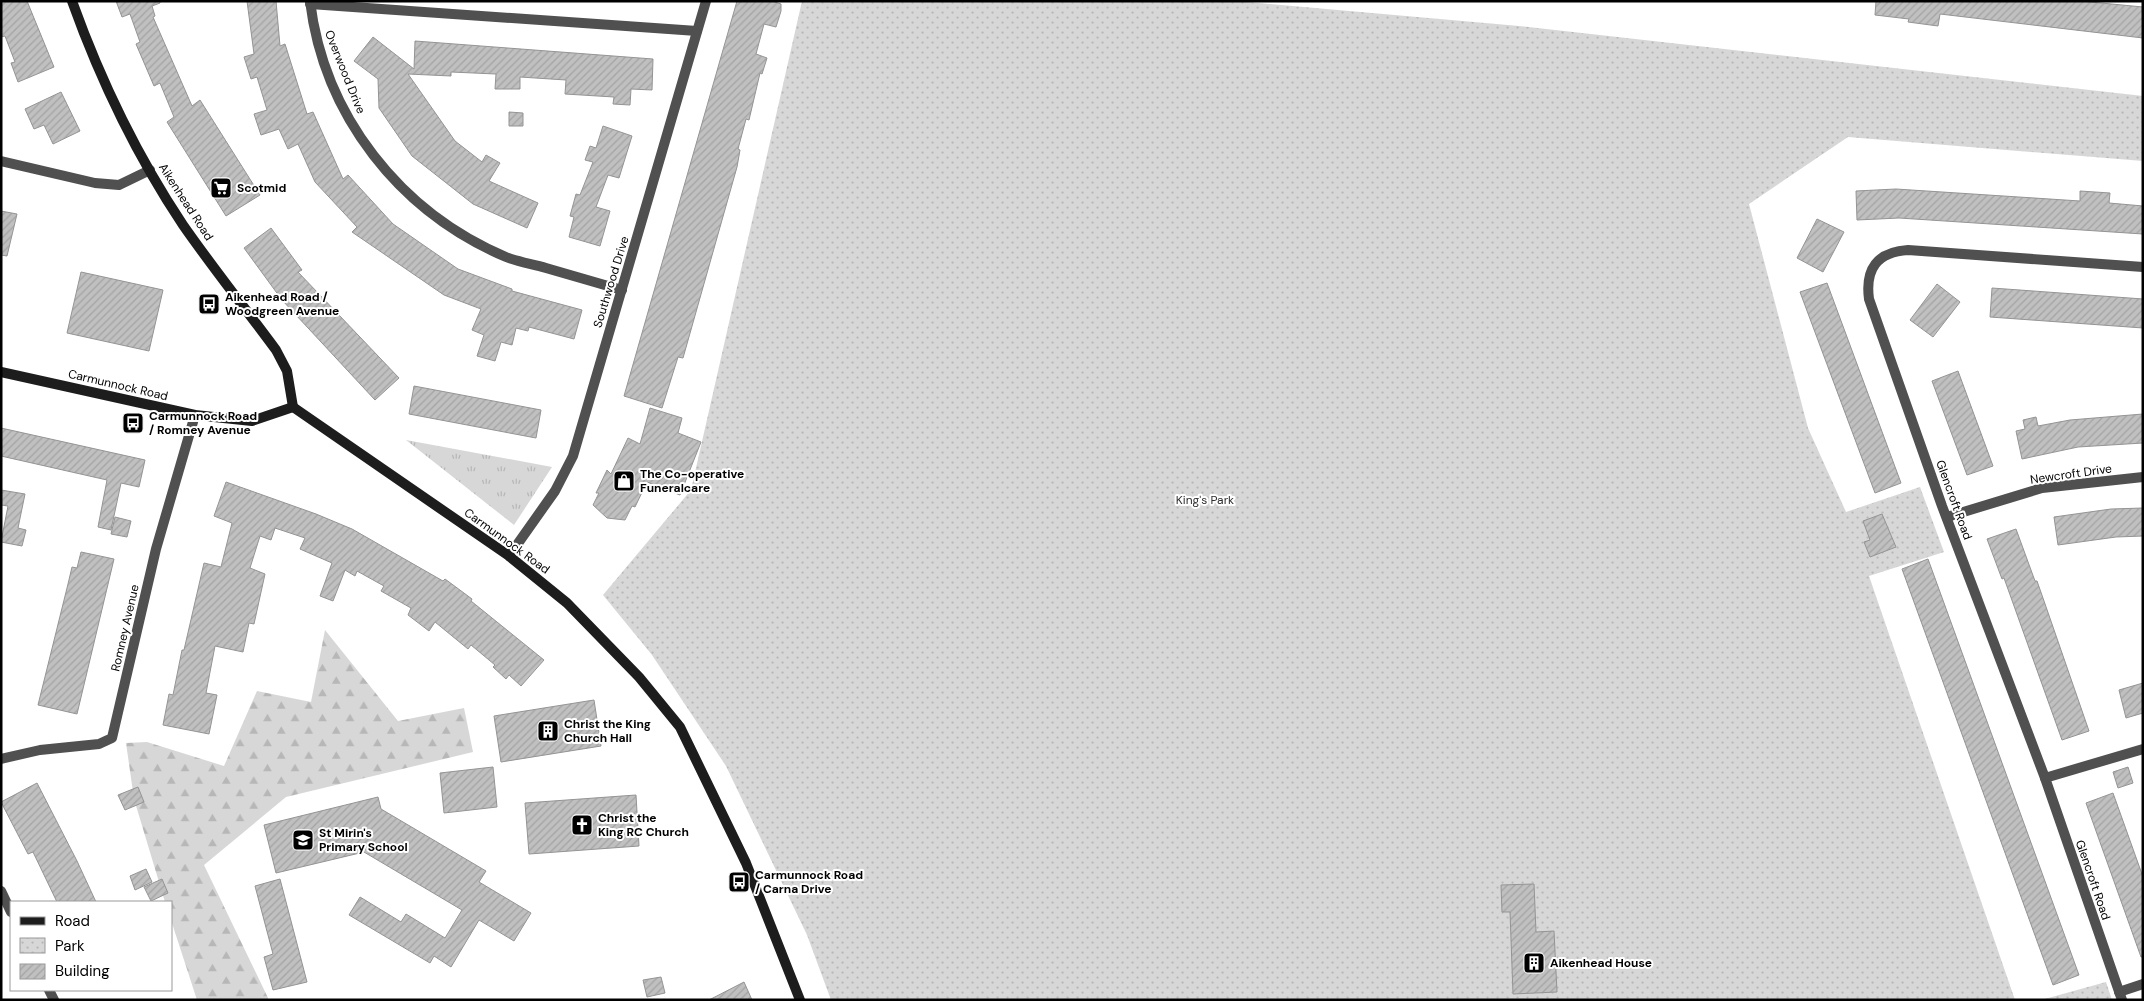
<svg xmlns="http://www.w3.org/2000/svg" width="2144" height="1001" viewBox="0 0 2144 1001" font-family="'DM Sans',sans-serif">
<defs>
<pattern id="grass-tufts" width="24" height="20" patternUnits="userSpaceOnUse" patternTransform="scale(1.25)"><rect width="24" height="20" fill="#d7d7d7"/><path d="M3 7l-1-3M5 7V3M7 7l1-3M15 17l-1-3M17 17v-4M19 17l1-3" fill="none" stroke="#b7b7b7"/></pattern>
<pattern id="forest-firs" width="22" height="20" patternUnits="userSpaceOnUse" patternTransform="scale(1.25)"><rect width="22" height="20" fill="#d7d7d7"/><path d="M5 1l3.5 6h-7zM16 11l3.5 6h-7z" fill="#b7b7b7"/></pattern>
<pattern id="park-dots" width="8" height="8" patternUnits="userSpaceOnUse" patternTransform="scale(1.25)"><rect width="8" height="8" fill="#d7d7d7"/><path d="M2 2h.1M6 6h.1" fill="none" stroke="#b7b7b7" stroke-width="1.8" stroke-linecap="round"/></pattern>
<pattern id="building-hatch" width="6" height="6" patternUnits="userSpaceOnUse" patternTransform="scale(1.25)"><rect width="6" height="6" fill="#c0c0c0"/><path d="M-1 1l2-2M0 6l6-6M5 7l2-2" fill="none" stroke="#a3a3a3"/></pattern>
</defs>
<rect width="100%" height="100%" fill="#fff"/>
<path fill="url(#grass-tufts)" d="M406,440l146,27 -38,58z"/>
<path fill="url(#forest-firs)" d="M325,630l73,91 66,-13 9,44 -187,45 -82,68 65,135h-72l-26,-80v-18h-6l-31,-103 -8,-56 21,-1 77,24 33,-75 54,11z"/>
<g fill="url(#park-dots)">
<path d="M802,1h434l283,25 624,70v65l-295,-24 -99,67 59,224 38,84 74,-25 24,65 -75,24 146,424h-1184l-24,-65 -81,-169 -74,-111 -49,-60 88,-105z"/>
<path d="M2106,982l6,18h-71z"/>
</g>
<g fill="url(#building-hatch)" stroke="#949494">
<path d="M1,1h26l27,66 -36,15 -7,-19 4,-1 -10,-26 -4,1z"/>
<path d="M116,1h44v2l-8,3 3,10 -2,1 39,89 8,-6 60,95 -34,21 -59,-94 7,-5 -14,-34 -6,3 -18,-42 4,-2 -10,-28 -8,3z"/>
<path d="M247,1h29l4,45 5,-2 22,70 6,-2 30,67 5,-4 45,49 65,45 54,20v2l70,19 -8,29 -45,-12 -1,4 -12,-3 -4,17 -11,-3 -6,19 -18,-5 7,-21 -12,-5 9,-21 -37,-14 -92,-63 5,-5 -42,-45 -17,-38 -10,5 -9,-20 -18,6 -7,-21 13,-4 -10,-33 -6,2 -7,-22 10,-3z"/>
<path d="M737,1h35l9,3v7l-5,16 -12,-3 -8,30 11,4 -5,16 -2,-1 -11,47 -3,-1 -8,30 2,1 -3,17 -54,191 -5,-1 -16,51 -38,-12z"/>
<path d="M1876,1h204l63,6v31l-203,-24 -2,12 -30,-4 1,-3 -34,-4z"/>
<path d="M373,37l41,32 1,-28 238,18 -1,31 -21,-1 -1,16 -17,-1 1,-7 -49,-3 1,-14 -46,-3v12h-25l1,-15 -45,-2v4l-43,-2 47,67 27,21 4,-7 14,8 -11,18 49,22 -11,25 -54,-24 -61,-48 -33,-48 -1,-29 -24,-18z"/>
<path d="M61,92l19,39 -27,13 -9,-19 -10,4 -9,-20z"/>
<path d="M509,112l14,1v13h-14z"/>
<path d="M603,126l29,10 -13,42 -11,-3 -12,32 14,4 -10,35 -31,-9 5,-20 -4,-1 6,-22 4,1 13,-33 -8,-2 5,-14 6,2z"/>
<path d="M1896,189l184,12v-10l30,2 -1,10 34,3v28l-244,-16 -42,2 -1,-29z"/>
<path d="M1,211l16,3 -10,42 -6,-1z"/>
<path d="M1817,219l27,13 -21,40 -26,-14z"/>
<path d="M271,228l31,42 -4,2 101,106 -24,22 -93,-100 -38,-52z"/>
<path d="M81,272l82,18 -14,61 -82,-18z"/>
<path d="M1827,283l74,200 -26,10 -75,-201z"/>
<path d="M1937,284l23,18 -27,35 -23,-17z"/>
<path d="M1992,288l151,11v29l-153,-11z"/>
<path d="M1958,371l35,95 -26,9 -35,-94z"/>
<path d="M414,386l127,24 -5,28 -127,-24z"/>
<path d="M650,408l32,10 -4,15 23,9 -21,53 -33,-13 -12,25 -3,-1 -7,14 -18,-2 -14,-13 6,-12h-3l11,-23 4,4 17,-36 12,6z"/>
<path d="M2143,414v29l-65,4 -56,12 -6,-28 9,-2 -2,-9 13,-3 2,9 32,-6z"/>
<path d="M1,428l144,32 -6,27 -18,-4 -10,47 -13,-3 9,-47 -106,-24z"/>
<path d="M226,482l90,32 36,15 91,52 2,-2 27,20 -1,2 73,59 -23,26 -12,-11 -3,4 -13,-12 2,-2 -24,-20 -3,4 -33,-27 -6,9 -21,-16 3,-7 -30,-17 3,-5 -27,-15 -2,5 -10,-6 -12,31 -13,-5 12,-33 -32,-14 5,-11 -30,-10 -4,12 -11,-4 -10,32 15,6 -11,50 -5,-1 -6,29 -28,-6 -9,47 11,2 -8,39 -46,-9 6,-31 4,1 9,-45h2l20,-87 17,4 11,-44 -18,-7z"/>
<path d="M1,490l24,4 -7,34 8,2 -4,16 -21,-4 7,-36 -7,-1z"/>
<path d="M2143,508v28l-27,1 -58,8 -4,-28 57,-8z"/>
<path d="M1882,514l14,33 -26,10 -6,-15 6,-2 -7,-19z"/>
<path d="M115,517l16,4 -4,16 -16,-3z"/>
<path d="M2016,529l19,52h2l7,20 45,130 -27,9 -58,-162 -2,1 -15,-40z"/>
<path d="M81,552l33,7 -37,155 -39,-9 30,-121 4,-17 5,1z"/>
<path d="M1928,559l151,416 -26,10 -151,-416z"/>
<path d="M2143,683v30l-17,5 -7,-28z"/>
<path d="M594,700l7,46 -100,16 -7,-46z"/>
<path d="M493,767l4,40 -53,6 -4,-40z"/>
<path d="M2128,767l5,16 -15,5 -5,-16z"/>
<path d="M37,783l40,78 19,41h-39l-24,-50 -5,2 -27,-52z"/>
<path d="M138,787l6,15 -19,8 -7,-15z"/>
<path d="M2113,793l30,84v80h-2l-55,-154z"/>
<path d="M636,795l3,51 -110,8 -4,-51z"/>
<path d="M378,797l3,12 105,62 -7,11 52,31 -17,28 -35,-21 -28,47 -17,-11 -4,7 -81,-48 11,-18 41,25 5,-8 39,24 17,-28 -98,-58 -88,21 -12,-48z"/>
<path d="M146,869l6,13 -17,8 -5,-14z"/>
<path d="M162,879l6,14 -17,8 -7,-14z"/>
<path d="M280,879l27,103 -34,8 -9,-33 9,-3 -18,-68z"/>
<path d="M1534,884l2,48 18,-1 3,61 -44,2 -3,-82h-8l-1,-27z"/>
<path d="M661,977l4,16 -18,4 -4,-17z"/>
<path d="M744,982l8,18h-43z"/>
</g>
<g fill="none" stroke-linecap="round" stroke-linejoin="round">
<g stroke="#505050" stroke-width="10">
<path d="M310,1c14,115 90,211 196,256 12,5 27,7 40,11 25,7 51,15 76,22"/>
<path d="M310,4l387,27"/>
<path d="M1,161l94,22 24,2 31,-15"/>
<path d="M1947,517l95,-29 101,-11"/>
<path d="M509,556l46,-65 18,-35 133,-455"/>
<path d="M1,759l39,-9 59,-6 13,-6 44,-189 39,-134"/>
<path d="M2045,778l98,-29"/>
<path d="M1,891l10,21"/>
<path d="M49,990l5,10"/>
<path d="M2119,992l24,-8"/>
<path d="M2122,1000l-77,-222 -103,-272 -73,-207c-4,-30 8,-47 39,-49l235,17"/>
</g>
<g stroke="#1d1d1d" stroke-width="10">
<path d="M72,1c28,78 65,155 111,224 30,43 62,83 93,125l11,21 6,36"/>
<path d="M1,372l194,43 57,6 41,-14"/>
<path d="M293,407l216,149 58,47 72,74 41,50 66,136 54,137"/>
</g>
</g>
<defs>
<g id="supermarket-square" transform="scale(1.125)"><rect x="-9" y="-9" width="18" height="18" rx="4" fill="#000" stroke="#fff"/><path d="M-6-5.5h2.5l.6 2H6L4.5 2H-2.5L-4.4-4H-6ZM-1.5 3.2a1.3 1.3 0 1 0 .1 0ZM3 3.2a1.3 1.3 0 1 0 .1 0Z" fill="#fff"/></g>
<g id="bus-square" transform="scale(1.125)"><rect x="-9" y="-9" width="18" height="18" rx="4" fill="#000" stroke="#fff"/><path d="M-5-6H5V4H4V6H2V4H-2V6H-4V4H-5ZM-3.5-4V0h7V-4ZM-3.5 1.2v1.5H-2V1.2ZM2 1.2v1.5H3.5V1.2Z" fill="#fff"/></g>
<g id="shop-square" transform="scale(1.125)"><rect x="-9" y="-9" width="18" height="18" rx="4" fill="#000" stroke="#fff"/><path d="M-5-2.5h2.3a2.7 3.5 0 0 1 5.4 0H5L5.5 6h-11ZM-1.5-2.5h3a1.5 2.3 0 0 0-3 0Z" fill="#fff"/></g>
<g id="building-square" transform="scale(1.125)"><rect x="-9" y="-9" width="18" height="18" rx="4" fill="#000" stroke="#fff"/><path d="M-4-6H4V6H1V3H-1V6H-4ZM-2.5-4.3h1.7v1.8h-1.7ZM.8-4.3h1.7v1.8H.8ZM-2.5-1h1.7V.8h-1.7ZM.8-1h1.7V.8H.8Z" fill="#fff"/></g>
<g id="church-square" transform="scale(1.125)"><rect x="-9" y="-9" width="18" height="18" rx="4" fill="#000" stroke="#fff"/><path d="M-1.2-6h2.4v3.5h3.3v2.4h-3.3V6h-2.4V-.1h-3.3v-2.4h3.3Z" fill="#fff"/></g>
<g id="school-square" transform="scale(1.125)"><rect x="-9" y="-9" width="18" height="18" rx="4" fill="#000" stroke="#fff"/><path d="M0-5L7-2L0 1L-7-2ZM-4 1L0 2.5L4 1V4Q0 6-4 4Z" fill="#fff"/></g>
</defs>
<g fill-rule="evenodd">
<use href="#supermarket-square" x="221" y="188"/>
<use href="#bus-square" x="209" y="304"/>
<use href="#bus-square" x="133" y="423"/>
<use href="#shop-square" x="624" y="481"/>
<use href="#building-square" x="548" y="731"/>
<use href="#church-square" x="582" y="825"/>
<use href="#school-square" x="303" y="840"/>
<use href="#bus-square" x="739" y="882"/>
<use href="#building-square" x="1534" y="963"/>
</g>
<g text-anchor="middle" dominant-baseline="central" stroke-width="4" stroke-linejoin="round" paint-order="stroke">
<g font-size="12" fill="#000" stroke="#fff">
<text transform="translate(345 72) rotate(68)">Overwood Drive</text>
<text transform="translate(186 202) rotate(57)">Aikenhead Road</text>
<text transform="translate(611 282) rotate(-73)">Southwood Drive</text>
<text transform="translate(118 385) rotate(13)">Carmunnock Road</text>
<text transform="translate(2071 474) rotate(-8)">Newcroft Drive</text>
<text transform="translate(1954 500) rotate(70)">Glencroft Road</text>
<text transform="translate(507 541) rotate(36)">Carmunnock Road</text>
<text transform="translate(125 628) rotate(-77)">Romney Avenue</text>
<text transform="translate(2093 880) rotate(71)">Glencroft Road</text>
</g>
<g font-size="12" font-weight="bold" fill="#000" stroke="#fff" text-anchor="start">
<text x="237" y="188">Scotmid</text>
<text x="225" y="297">Aikenhead Road /<tspan x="225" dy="14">Woodgreen Avenue</tspan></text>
<text x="149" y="416">Carmunnock Road<tspan x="149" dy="14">/ Romney Avenue</tspan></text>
<text x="640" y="474">The Co-operative<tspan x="640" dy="14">Funeralcare</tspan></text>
<text x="564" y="724">Christ the King<tspan x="564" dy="14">Church Hall</tspan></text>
<text x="598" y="818">Christ the<tspan x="598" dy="14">King RC Church</tspan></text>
<text x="319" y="833">St Mirin's<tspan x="319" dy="14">Primary School</tspan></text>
<text x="755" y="875">Carmunnock Road<tspan x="755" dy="14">/ Carna Drive</tspan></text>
<text x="1550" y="963">Aikenhead House</text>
</g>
<g font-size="12" fill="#2e2e2e" stroke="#fff">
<text x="1205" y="500">King's Park</text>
</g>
</g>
<rect width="2144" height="1001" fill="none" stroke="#000000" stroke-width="5"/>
<rect x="10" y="901" width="162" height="90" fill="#ffffff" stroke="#999999"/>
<rect x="20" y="917" width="25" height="8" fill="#1d1d1d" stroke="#999999"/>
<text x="55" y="926" font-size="15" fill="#000000">Road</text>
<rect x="20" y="938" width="25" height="15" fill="url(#park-dots)" stroke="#999999"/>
<text x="55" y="951" font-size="15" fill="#000000">Park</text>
<rect x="20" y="964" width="25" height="15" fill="url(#building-hatch)" stroke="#999999"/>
<text x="55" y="976" font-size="15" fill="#000000">Building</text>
</svg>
